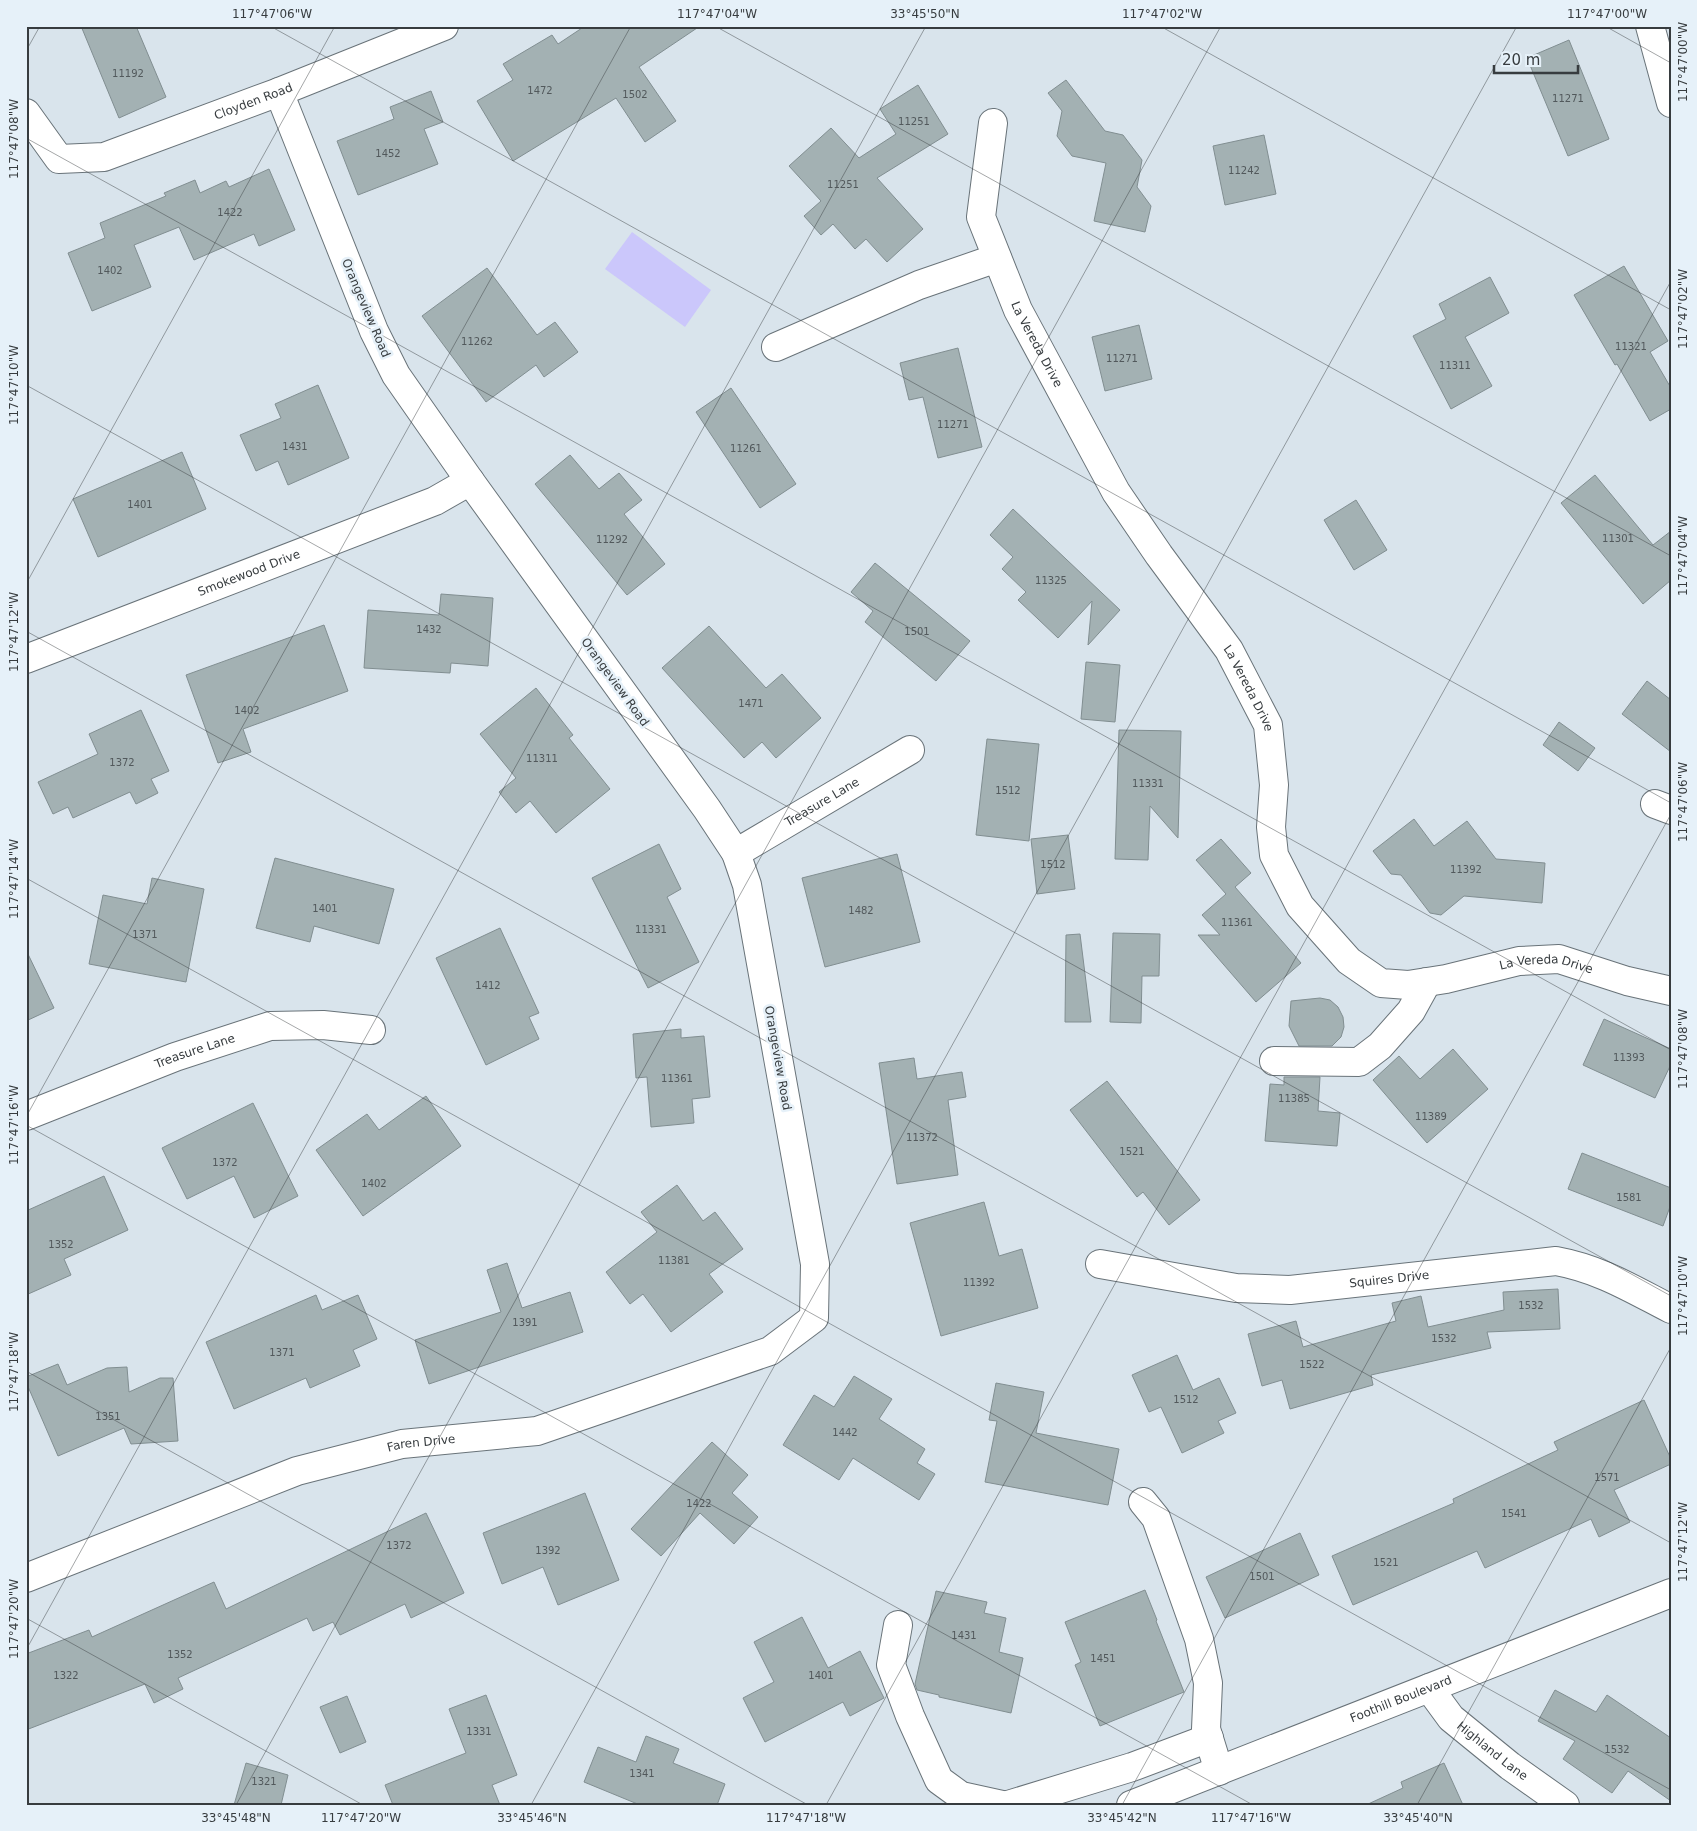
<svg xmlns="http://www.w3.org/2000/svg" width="1697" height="1831" viewBox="0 0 1697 1831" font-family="'DejaVu Sans',sans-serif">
<rect width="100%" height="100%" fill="#d9e4ec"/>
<path fill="#cbc7fb" d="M632,232l79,58 -26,37 -80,-58z"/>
<g fill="#a3b1b3" stroke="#818e91">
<path d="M81,26h55l30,71 -47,21z"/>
<path d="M585,26h115l-61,41 37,54 -31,21 -29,-44 -103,63 -36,-60 36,-21 -10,-16 49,-29 6,9z"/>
<path d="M1569,40l40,99 -41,17 -41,-98z"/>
<path d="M1066,80l39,51 18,4 19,25 -5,27 14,19 -6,26 -51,-11 12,-58 -34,-7 -15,-20 5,-25 -14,-18z"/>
<path d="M918,85l30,49 -71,44 46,51 -36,33 -21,-23 -11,10 -22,-25 -12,11 -17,-19 17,-15 -32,-35 42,-38 28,30 37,-24 -16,-25z"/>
<path d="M431,91l12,31 -19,7 14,35 -80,31 -21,-54 57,-22 -4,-12z"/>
<path d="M1264,135l12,59 -51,11 -12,-59z"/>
<path d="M269,169l26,61 -36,16 -5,-12 -60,26 -15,-33 -45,18 17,42 -59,24 -24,-58 37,-15 -5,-15 66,-27 -2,-3 31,-13 5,13 26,-12 3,6z"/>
<path d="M1624,266l44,75 -18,11 21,36v21l-21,12 -33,-57 -2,1 -41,-70z"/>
<path d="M487,268l50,67 18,-13 23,30 -34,25 -8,-12 -50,37 -64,-86z"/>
<path d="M1490,277l19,36 -44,24 27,49 -41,23 -38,-73 33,-17 -7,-15z"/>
<path d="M1139,325l13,54 -47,12 -13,-54z"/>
<path d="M958,348l24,99 -44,11 -15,-61 -14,3 -9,-37z"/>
<path d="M318,385l31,73 -61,27 -10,-24 -22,10 -16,-36 41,-17 -6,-14z"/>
<path d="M731,388l65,96 -36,24 -64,-96z"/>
<path d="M182,452l24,57 -108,48 -25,-58z"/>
<path d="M570,455l29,34 20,-16 23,27 -18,14 41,50 -38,31 -92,-111z"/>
<path d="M1595,475l58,70 18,-14v49l-28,24 -82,-101z"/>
<path d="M1356,500l31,50 -33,20 -30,-50z"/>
<path d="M1013,509l107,101 -32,35 4,-44 -34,37 -40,-38 8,-8 -24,-23 11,-12 -23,-22z"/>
<path d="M875,563l95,78 -34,40 -71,-59 8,-11 -22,-19z"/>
<path d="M441,594l52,4 -5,68 -37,-3 -1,10 -86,-5 4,-58 71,5z"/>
<path d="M324,625l24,66 -105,38 8,23 -33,11 -32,-88z"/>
<path d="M709,626l57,62 16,-14 39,44 -45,40 -14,-16 -18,16 -82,-90z"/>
<path d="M1086,662l34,3 -5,57 -34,-3z"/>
<path d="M1647,681l24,19v52l-49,-38z"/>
<path d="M536,688l37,47 -4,3 41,51 -54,44 -26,-32 -14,12 -17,-21 17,-14 -36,-44z"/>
<path d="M141,710l28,61 -18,8 7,14 -22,11 -6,-12 -57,26 -5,-11 -15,7 -15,-32 60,-28 -9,-20z"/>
<path d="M1559,722l36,26 -17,23 -35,-26z"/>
<path d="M1119,730l62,1 -3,107 -28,-32 -2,54 -33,-1z"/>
<path d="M987,739l52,5 -10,97 -53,-6z"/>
<path d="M1414,819l20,27 33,-25 29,38 49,4 -3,40 -78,-7 -23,19 -11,-2 -29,-38 -10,-1 -18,-23z"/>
<path d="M1068,835l7,54 -38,5 -6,-55z"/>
<path d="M1221,839l30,34 -16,14 66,76 -45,39 -58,-67h22l-18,-20 24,-21 -30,-34z"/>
<path d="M659,844l22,45 -14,8 32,65 -51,26 -56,-110z"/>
<path d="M897,854l23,88 -95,25 -23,-89z"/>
<path d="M275,858l119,31 -15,55 -65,-18 -4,16 -54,-14z"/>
<path d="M152,878l52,11 -18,93 -97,-18 14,-69 44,9z"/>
<path d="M500,928l39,85 -10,4 10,22 -53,26 -50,-107z"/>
<path d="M1113,933l47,1 -1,42h-17l-1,47 -31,-1z"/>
<path d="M1080,934l11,88h-26l1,-87z"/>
<path d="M26,950l28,58 -28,13z"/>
<path d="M1320,998l10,2 8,7 5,10 1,10 -3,10 -9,9h-33l-10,-20 2,-25z"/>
<path d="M1604,1019l67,30v15l-16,34 -72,-33z"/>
<path d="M681,1029v9l23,-2 6,61 -18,2 2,24 -43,4 -4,-50 -11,1 -3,-44z"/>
<path d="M1453,1049l35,40 -61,54 -54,-63 26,-24 21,23z"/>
<path d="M914,1058l3,21 45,-7 4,25 -18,3 10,75 -61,9 -18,-121z"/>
<path d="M1284,1077h36l-2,34 22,2 -3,33 -72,-5 5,-57 14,1z"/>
<path d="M1107,1081l93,119 -31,25 -26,-33 -6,5 -67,-87z"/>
<path d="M426,1096l35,50 -98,70 -47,-66 51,-36 12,16z"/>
<path d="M253,1103l45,93 -44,22 -20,-42 -47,23 -25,-51z"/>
<path d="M1582,1153l89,35v16l-8,22 -95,-37z"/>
<path d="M104,1176l24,54 -64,29 7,16 -45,20v-84z"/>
<path d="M677,1185l26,36 12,-9 28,37 -34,25 14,18 -52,40 -28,-38 -13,10 -24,-32 51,-40 -16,-20z"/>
<path d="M984,1202l15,54 23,-7 16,59 -97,28 -31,-113z"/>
<path d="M507,1263l15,45 48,-16 13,40 -154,52 -14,-44 86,-28 -14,-42z"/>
<path d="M1558,1289l2,40 -73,3 4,16 -120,27 2,10 -83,24 -8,-29 -20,6 -14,-52 48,-13 7,26 93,-26 -4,-18 29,-7 7,31 76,-17 -1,-18z"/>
<path d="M316,1295l6,15 36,-15 19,44 -24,11 7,16 -50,22 -4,-10 -72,31 -28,-67z"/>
<path d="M1177,1355l16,35 26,-12 17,35 -18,8 6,12 -42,20 -21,-46 -12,5 -17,-37z"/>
<path d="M58,1364l9,21 40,-17 20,-1 2,25 31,-14h13l5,63 -47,3 -7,-16 -66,28 -32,-74v-5z"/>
<path d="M854,1376l38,23 -13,20 46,30 -8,14 18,11 -16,26 -66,-42 -14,22 -56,-35 31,-50 20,12z"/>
<path d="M996,1383l48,9 -8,41 83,16 -11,56 -123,-23 12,-61 -8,-1z"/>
<path d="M1644,1400l27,59v5l-57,26 16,32 -31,15 -8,-18 -106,49 -8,-17 -124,54 -21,-49 122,-53 -1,-4 105,-49 -4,-8z"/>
<path d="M712,1442l36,33 -16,18 26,24 -24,27 -34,-31 -39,43 -30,-27z"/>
<path d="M585,1493l34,87 -61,25 -15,-38 -41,17 -19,-51z"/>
<path d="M426,1513l38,80 -53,25 -6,-14 -65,31 -7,-13 -20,9 -6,-13 -129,60 5,11 -29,14 -9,-19 -119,46v-76l63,-24 3,7 122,-55 12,27z"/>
<path d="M1300,1533l19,42 -94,43 -19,-41z"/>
<path d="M1145,1590l12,30 -1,1 28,71 -84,34 -25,-61 6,-3 -16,-40z"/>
<path d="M936,1591l51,11 -3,11 22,5 -7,34 24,6 -12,55 -72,-16v-2l-22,-5 -2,-6z"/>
<path d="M802,1617l26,51 32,-17 24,47 -34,18 -7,-14 -78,40 -22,-44 31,-16 -20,-40z"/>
<path d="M1555,1690l41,22 11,-17 64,43v63l-43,-30 -16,22 -49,-34 12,-18 -37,-20z"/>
<path d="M486,1695l31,80 -25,10 8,20h-107l-8,-20 81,-32 -17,-44z"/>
<path d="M347,1696l19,46 -26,11 -20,-46z"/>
<path d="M646,1736l33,13 -6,14 52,21 -8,21h-77l-56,-23 14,-35 38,15z"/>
<path d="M246,1763l42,12 -7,30h-47z"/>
<path d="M1444,1763l19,42h-97l37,-17 -2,-6z"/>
</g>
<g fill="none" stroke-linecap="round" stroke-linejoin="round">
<g stroke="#697379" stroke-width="30">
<g id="minor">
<path d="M1650,26l21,77"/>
<path id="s1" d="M26,113l33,46 45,-2 175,-65 165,-66"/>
<path id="s2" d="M993,123l-12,94 37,93 98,182 43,63 70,95 39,75 6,60 -3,42 3,28 26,51 49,55 32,22 27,2 38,-6 73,-18 40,-2 68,22 44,10"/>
<path d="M776,347l143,-62 78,-27"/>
<path id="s3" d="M26,659l409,-158 35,-20"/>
<path d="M1655,804l16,6"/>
<path id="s4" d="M736,853l174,-103"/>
<path d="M1274,1061l85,1 21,-16 31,-35 16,-29"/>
<path id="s5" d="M26,1116l149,-59 95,-31 53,-1 48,5"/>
<path id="s6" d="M1100,1264l136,24 54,2 266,-29c44,8 76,28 115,48"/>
<path d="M1143,1502l13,16 43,121 9,44 -2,46 13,42"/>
<path id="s7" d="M26,1578l271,-107 105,-27 135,-13 233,-80 44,-33 1,-54 -68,-379 -11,-32 -29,-44 -237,-328 -74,-106 -22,-44 -95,-239"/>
<path d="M898,1625l-7,40 19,51 29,64 22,16 41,9"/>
<path id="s8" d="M1429,1688l22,30 59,48 55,39"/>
<path d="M1008,1805l124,-38 77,-29"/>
<path id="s9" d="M1131,1805l540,-212"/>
</g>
</g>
<use href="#minor" stroke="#fff" stroke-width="28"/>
</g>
<path fill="none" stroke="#373c3f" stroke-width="1" stroke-opacity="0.45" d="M270,26l1401,777M715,26l956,530M1160,26l511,284M1605,26l66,37M26,51l14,-25M26,138l1645,912M26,385l1645,911M26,584l309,-558M26,631l1645,912M26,878l1645,912M26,1117l605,-1091M26,1125l1227,680M26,1371l782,434M26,1618l337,187M26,1650l900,-1624M236,1805l985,-1779M531,1805l986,-1779M826,1805l845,-1524M1122,1805l549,-991M1417,1805l254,-458"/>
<g text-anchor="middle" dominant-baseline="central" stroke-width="5" stroke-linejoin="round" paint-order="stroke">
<g font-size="10" fill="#52595c">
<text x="128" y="73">11192</text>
<text x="540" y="90">1472</text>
<text x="635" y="94">1502</text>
<text x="1568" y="98">11271</text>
<text x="914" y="121">11251</text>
<text x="388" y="153">1452</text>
<text x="1244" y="170">11242</text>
<text x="843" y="184">11251</text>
<text x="230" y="212">1422</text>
<text x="110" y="270">1402</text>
<text x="477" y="341">11262</text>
<text x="1631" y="346">11321</text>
<text x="1122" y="358">11271</text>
<text x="1455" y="365">11311</text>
<text x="953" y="424">11271</text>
<text x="295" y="446">1431</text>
<text x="746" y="448">11261</text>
<text x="140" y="504">1401</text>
<text x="1618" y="538">11301</text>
<text x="612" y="539">11292</text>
<text x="1051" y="580">11325</text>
<text x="429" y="629">1432</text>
<text x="917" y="631">1501</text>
<text x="751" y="703">1471</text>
<text x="247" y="710">1402</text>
<text x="542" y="758">11311</text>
<text x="122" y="762">1372</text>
<text x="1148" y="783">11331</text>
<text x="1008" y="790">1512</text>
<text x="1053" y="864">1512</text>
<text x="1466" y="869">11392</text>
<text x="325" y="908">1401</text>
<text x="861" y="910">1482</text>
<text x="1237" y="922">11361</text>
<text x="651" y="929">11331</text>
<text x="145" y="934">1371</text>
<text x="488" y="985">1412</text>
<text x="1629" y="1057">11393</text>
<text x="677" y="1078">11361</text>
<text x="1294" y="1098">11385</text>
<text x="1431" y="1116">11389</text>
<text x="922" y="1137">11372</text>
<text x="1132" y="1151">1521</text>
<text x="225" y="1162">1372</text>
<text x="374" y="1183">1402</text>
<text x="1629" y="1197">1581</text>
<text x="61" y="1244">1352</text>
<text x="674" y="1260">11381</text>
<text x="979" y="1282">11392</text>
<text x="1531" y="1305">1532</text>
<text x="525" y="1322">1391</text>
<text x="1444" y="1338">1532</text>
<text x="282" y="1352">1371</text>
<text x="1312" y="1364">1522</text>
<text x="1186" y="1399">1512</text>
<text x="108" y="1416">1351</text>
<text x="845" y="1432">1442</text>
<text x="1607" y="1477">1571</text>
<text x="699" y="1503">1422</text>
<text x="1514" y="1513">1541</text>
<text x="399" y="1545">1372</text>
<text x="548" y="1550">1392</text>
<text x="1386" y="1562">1521</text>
<text x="1262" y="1576">1501</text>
<text x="964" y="1635">1431</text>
<text x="180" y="1654">1352</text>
<text x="1103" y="1658">1451</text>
<text x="66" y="1675">1322</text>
<text x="821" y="1675">1401</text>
<text x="479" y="1731">1331</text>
<text x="1617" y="1749">1532</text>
<text x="642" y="1773">1341</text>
<text x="264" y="1781">1321</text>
</g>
<g font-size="12" fill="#373c3f" stroke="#e6f1f9">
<text stroke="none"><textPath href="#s1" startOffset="261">Cloyden Road</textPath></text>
<text transform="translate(366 308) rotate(67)">Orangeview Road</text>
<text stroke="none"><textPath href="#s2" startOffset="234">La Vereda Drive</textPath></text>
<text stroke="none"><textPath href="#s3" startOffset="239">Smokewood Drive</textPath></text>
<text transform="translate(615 682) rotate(54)">Orangeview Road</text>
<text stroke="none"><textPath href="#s2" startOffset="639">La Vereda Drive</textPath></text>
<text stroke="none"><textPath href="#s4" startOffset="100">Treasure Lane</textPath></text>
<text stroke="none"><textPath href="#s2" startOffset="1149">La Vereda Drive</textPath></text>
<text stroke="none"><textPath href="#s5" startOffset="181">Treasure Lane</textPath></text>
<text transform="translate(778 1058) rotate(80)">Orangeview Road</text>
<text stroke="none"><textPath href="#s6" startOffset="292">Squires Drive</textPath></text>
<text stroke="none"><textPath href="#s7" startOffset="419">Faren Drive</textPath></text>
<text stroke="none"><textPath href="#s9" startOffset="290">Foothill Boulevard</textPath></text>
<text stroke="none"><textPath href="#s8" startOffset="90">Highland Lane</textPath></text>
</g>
</g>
<rect width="1697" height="1831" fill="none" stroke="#e6f1f9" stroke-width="55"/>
<path d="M1494 65v8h84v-8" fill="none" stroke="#373c3f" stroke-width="2.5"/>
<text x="1502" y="65" font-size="15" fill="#373c3f" stroke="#e6f1f9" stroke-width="4" paint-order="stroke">20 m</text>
<rect x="28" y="28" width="1642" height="1776" fill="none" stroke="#373c3f" stroke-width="2"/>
<g font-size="12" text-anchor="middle" fill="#373c3f">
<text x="272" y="18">117°47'06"W</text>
<text x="717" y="18">117°47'04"W</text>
<text x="925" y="18">33°45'50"N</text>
<text x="1162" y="18">117°47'02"W</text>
<text x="1607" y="18">117°47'00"W</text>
<text transform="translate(1683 62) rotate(-90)" y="4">117°47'00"W</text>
<text transform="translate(14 139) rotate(-90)" y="4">117°47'08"W</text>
<text transform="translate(1683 309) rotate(-90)" y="4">117°47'02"W</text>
<text transform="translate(14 385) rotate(-90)" y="4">117°47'10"W</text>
<text transform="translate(1683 556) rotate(-90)" y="4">117°47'04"W</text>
<text transform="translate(14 632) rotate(-90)" y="4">117°47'12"W</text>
<text transform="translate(1683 802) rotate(-90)" y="4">117°47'06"W</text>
<text transform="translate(14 879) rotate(-90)" y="4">117°47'14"W</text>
<text transform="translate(1683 1049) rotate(-90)" y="4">117°47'08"W</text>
<text transform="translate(14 1125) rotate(-90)" y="4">117°47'16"W</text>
<text transform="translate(1683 1296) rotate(-90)" y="4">117°47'10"W</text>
<text transform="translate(14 1372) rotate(-90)" y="4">117°47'18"W</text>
<text transform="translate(1683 1542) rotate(-90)" y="4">117°47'12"W</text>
<text transform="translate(14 1619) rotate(-90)" y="4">117°47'20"W</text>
<text x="236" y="1822">33°45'48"N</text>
<text x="361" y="1822">117°47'20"W</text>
<text x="532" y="1822">33°45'46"N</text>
<text x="806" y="1822">117°47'18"W</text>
<text x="1122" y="1822">33°45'42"N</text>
<text x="1251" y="1822">117°47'16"W</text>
<text x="1418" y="1822">33°45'40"N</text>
</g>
</svg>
